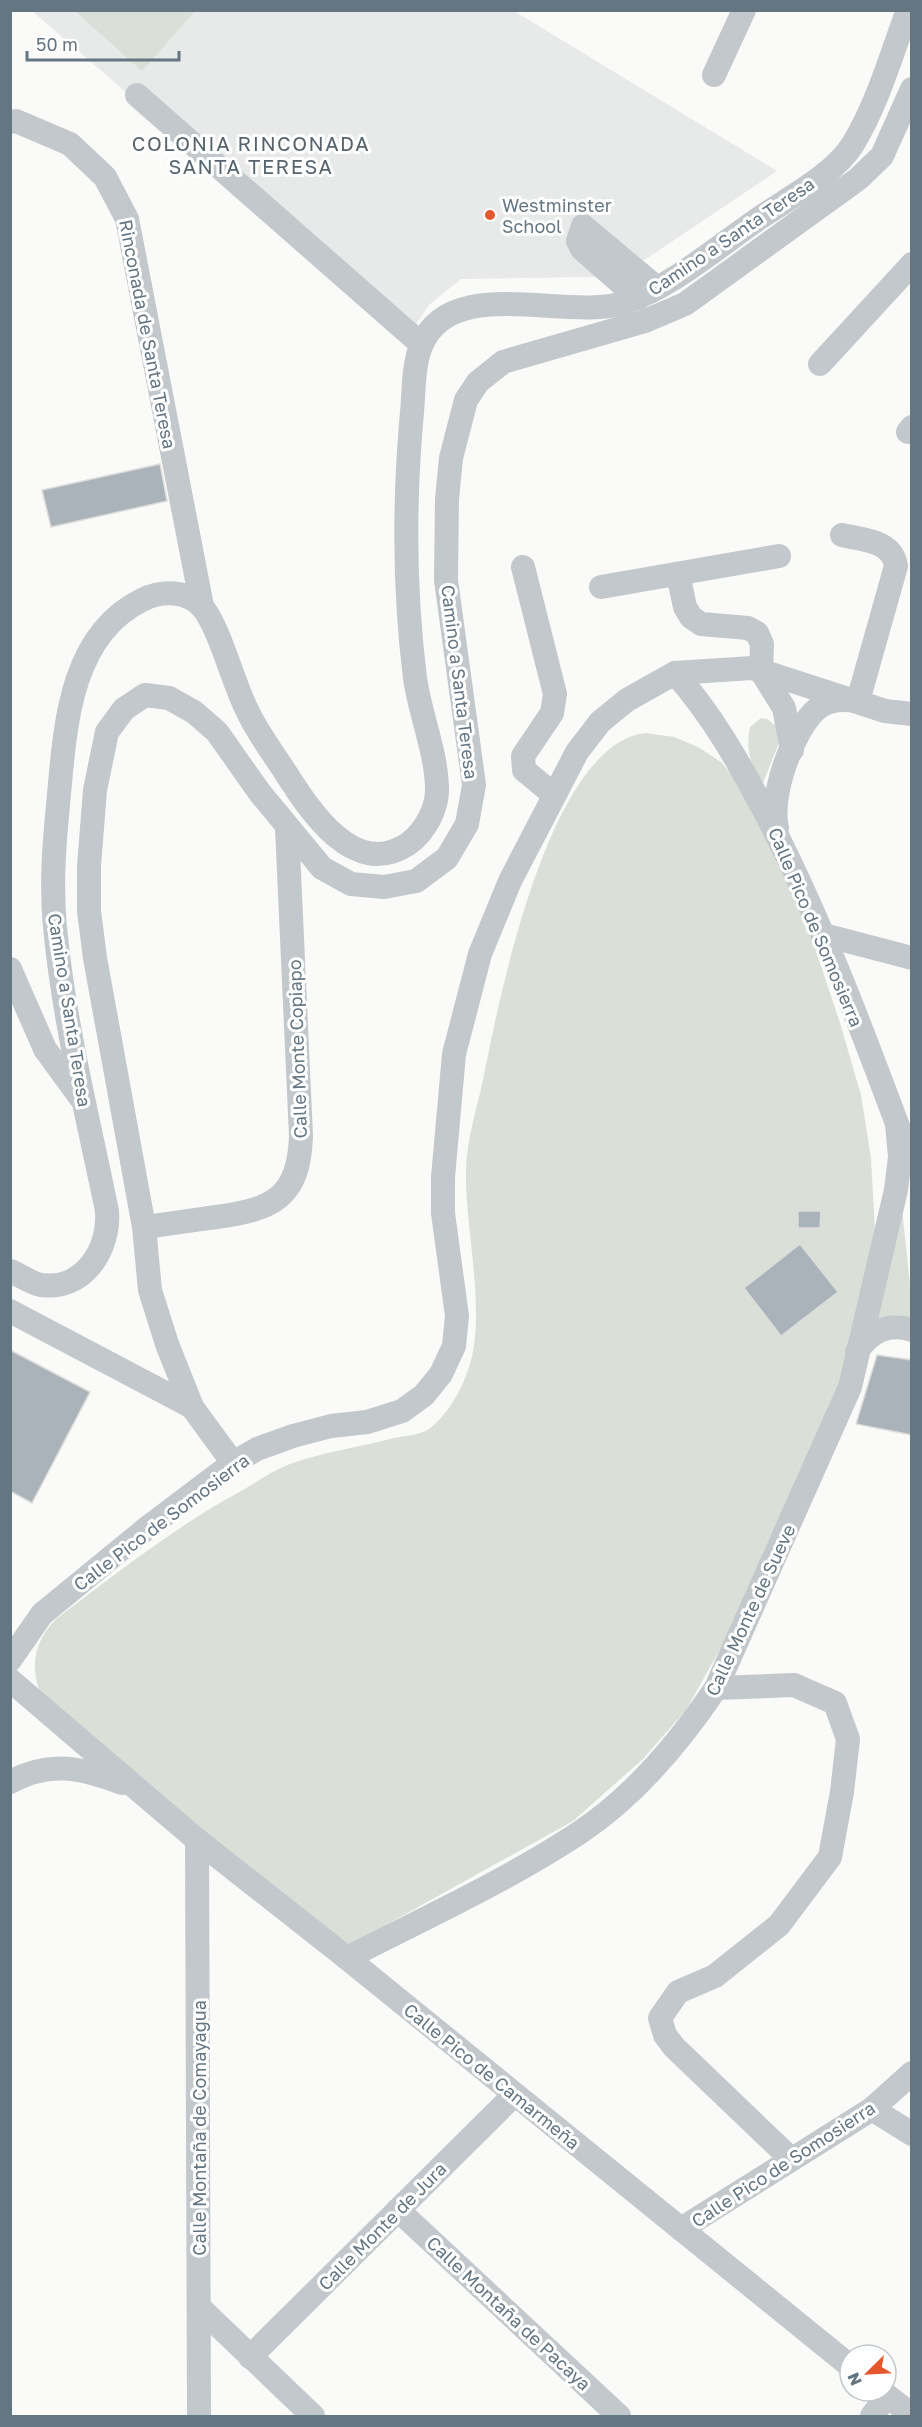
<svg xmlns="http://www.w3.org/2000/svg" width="922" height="2427" viewBox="0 0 922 2427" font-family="'Golos Text',sans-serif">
<rect width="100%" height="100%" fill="#fafaf8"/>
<path fill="#e8e9e9" d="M32,11h482l263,160 -131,88 -52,18 -133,2 -32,26 -21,31z"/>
<g fill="#dadfd7">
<path d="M75,11h120l-53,60z"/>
<path d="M761,718l6,1 9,7 3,17 -18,45c-9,-20 -16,-39 -11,-61z"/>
<path d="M646,733l28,4 24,10 23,15 14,17 37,58 39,99 29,87 21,72 10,63 4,75 -32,152 -101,225 -56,100 -43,49 -70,62 -223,124 -145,-112 -166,-143c-9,-28 -3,-50 17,-71 61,-46 120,-93 187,-129 15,-9 31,-20 47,-26 33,-12 70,-17 104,-26 11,-2 26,-3 35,-9 18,-13 32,-38 39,-59 20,-54 -4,-144 -2,-202 1,-29 11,-60 17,-88 16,-80 66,-338 163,-347z"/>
<path d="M902,1208l9,87v25l-13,-5 -21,6z"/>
</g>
<g fill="#aab3b9" stroke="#dcdcda" stroke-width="1.5">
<path d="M160,464l7,37 -116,26 -9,-37z"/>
<path d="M798,1211h23l-1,17h-22z"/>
<path d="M800,1244l38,48 -57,44 -37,-48z"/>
<path d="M10,1350l80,42 -58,111 -22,-12z"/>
<path d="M877,1355l35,5v75l-56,-11z"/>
</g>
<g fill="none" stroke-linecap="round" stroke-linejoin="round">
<g stroke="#c3c8cc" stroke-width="24">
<path d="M714,75l30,-65"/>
<path d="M137,95l284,249"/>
<path d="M10,122l6,-1 54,23 35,33 22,42 75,387"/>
<path d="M638,298l-56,-49 -4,-8 5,-15 74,62"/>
<path d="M820,364l92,-100"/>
<path d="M908,432l4,-5"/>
<path d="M523,567l32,127 -3,19 -29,43 1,14 29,24"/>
<path d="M678,574l7,33 6,10 10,7 47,4 9,5 5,11 -1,27 23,37 8,42"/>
<path d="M601,587l178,-31"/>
<path d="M675,673c37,42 63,88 89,137 55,105 97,217 138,327"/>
<path d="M777,828c-8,-31 16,-100 41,-120 12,-9 25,-9 40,-7l38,-135c-4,-26 -33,-26 -54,-31"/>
<path d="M824,935l88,23"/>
<path d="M10,969l35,80 35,48"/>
<path d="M144,1227c25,-3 49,-7 73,-10 56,-8 82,-19 84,-81l-14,-308"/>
<path d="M10,1271c10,4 21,12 31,14 43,6 69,-36 66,-74 -19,-93 -43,-188 -52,-284 -4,-41 -1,-81 3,-122 7,-72 9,-168 84,-205 20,-10 46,-10 61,8 17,21 30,75 44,102 9,20 23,39 35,57 25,39 70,114 126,77 17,-12 30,-36 29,-57 -1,-36 -17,-73 -22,-109 -11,-88 -11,-178 -3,-266 2,-21 1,-46 9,-66 30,-74 148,-23 205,-44 48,-17 90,-54 132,-83 29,-20 76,-44 95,-75 25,-41 38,-89 55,-134"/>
<path d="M10,1311l182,96"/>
<path d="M857,1352c12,-20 32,-30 55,-22"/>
<path d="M233,1463l-41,-56 -25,-63 -17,-54 -6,-63 -49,-269 -6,-47v-45l6,-76 12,-58 17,-23 21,-14 24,3 25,14 23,20 43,61 62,75 29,16 33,3 32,-6 31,-23 20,-34 7,-39 -28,-205 1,-81 4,-41 15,-58 12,-18 25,-20 142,-41 40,-17 173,-125 24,-23 30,-67"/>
<path d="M10,1660l32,-46 105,-86 86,-65 24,-14 36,-13 38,-10 36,-4 35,-11 22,-16 17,-21 13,-28 3,-30 -14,-103v-36l11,-123 26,-100 30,-73 67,-129 23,-30 27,-22 48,-27 77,-5 133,43 27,3"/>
<path d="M10,1680l187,160 150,118 503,408"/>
<path d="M716,1688l78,-3 41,18 13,36 -6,53 -12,65 -51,68 -64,51 -37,16 -18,26 5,17 9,12 117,112"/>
<path d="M10,1782c40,-22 72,-14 112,1"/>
<path d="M197,1840l2,576"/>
<path d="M347,1958c78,-40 159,-77 232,-125 56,-37 100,-90 137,-145l134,-301 46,-197 4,-33 -3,-33"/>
<path d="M872,2109l40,25"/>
<path d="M398,2210l221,206"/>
<path d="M681,2229l191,-120 40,-36"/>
<path d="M200,2308l113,108"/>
<path d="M250,2357l264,-262"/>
<path d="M881,2391l31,24"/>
<path d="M872,2416l15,-20"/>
</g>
</g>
<circle fill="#e4572e" stroke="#fff" stroke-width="2" cx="490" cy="215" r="6"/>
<g text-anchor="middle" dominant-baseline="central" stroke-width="6" stroke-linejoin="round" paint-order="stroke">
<g font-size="18" fill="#657683" stroke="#fff" text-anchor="start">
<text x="502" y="205">Westminster<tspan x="502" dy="21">School</tspan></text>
</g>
<g font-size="18" fill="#657683" stroke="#fff">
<text transform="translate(731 236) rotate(-34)">Camino a Santa Teresa</text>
<text transform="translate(148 334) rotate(79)">Rinconada de Santa Teresa</text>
<text transform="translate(460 682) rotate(83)">Camino a Santa Teresa</text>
<text transform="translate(816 927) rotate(67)">Calle Pico de Somosierra</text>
<text transform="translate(70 1010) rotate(81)">Camino a Santa Teresa</text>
<text transform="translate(297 1049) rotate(-92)">Calle Monte Copiapo</text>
<text transform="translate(161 1522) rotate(-37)">Calle Pico de Somosierra</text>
<text transform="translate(750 1610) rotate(-65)">Calle Monte de Sueve</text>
<text transform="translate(492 2076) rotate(39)">Calle Pico de Camarmeña</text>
<text transform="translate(199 2128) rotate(-90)">Calle Montaña de Comayagua</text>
<text transform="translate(783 2164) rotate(-33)">Calle Pico de Somosierra</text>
<text transform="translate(382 2226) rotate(-45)">Calle Monte de Jura</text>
<text transform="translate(509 2313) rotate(43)">Calle Montaña de Pacaya</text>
</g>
<g font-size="20" letter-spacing="1.5" fill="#57646e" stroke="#fff">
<text x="251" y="143">COLONIA RINCONADA<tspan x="251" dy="23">SANTA TERESA</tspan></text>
</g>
</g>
<rect width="922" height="2427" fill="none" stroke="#657683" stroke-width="24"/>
<g transform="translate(868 2373) rotate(246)"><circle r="28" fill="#ffffff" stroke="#c1c8cd" stroke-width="1.5"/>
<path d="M0-4.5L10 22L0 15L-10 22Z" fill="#e4572e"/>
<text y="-9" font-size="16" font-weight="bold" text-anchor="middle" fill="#657683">N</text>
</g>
<path d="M27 51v9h152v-9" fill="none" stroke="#657683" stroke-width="3"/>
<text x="36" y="51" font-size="18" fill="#657683" stroke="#ffffff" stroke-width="4.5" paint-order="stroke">50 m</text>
</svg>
